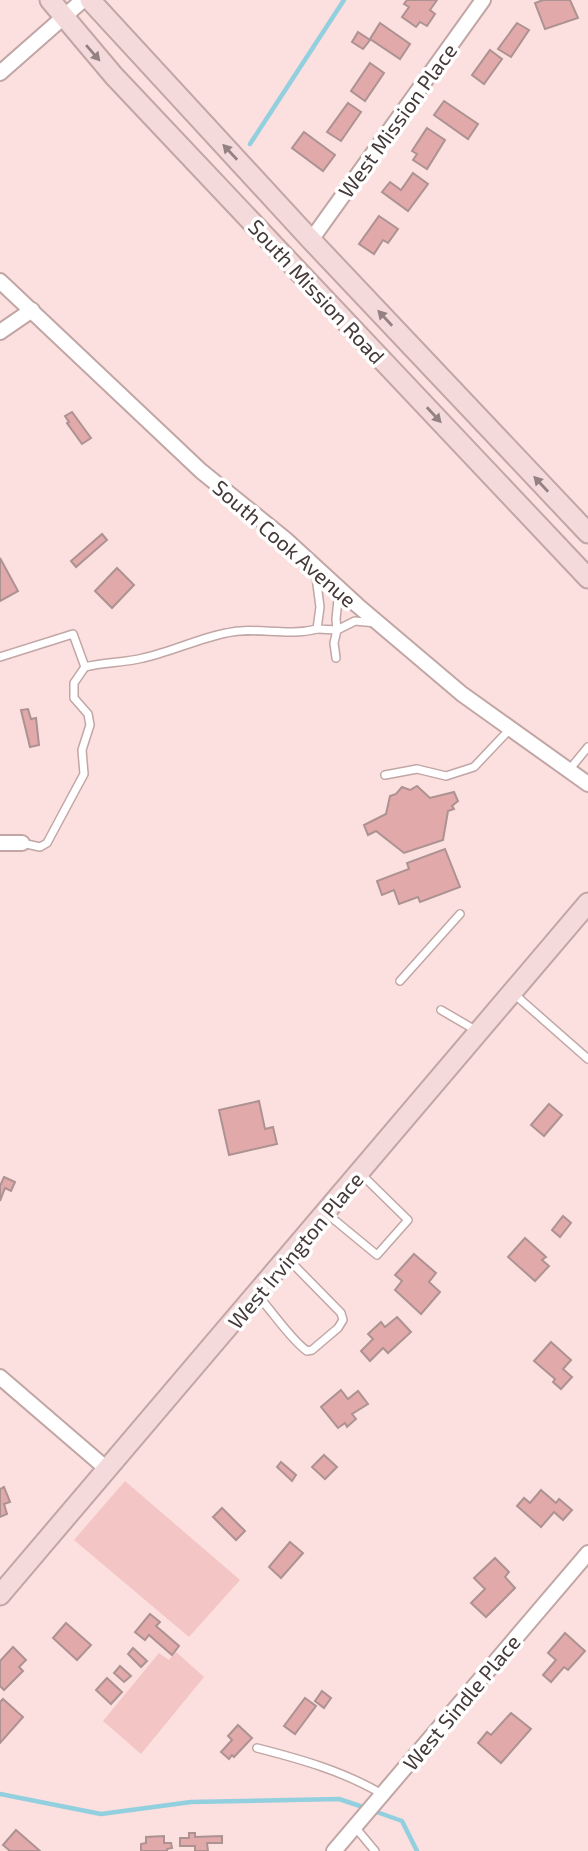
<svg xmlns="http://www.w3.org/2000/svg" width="588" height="1851" viewBox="0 0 588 1851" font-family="'Exo 2',sans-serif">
<rect width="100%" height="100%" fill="#fcdfdf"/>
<g fill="#f4c5c5">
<path d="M125,1481l115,99 -51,57 -115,-97z"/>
<path d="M176,1652l28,25 -63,77 -38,-33 56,-68 10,7z"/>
</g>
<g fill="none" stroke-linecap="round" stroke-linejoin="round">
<g stroke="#92cfdf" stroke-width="4.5">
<path d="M250,144l94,-144"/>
<path d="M0,1794l101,20 90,-12 148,-3 27,9"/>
<path d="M374,1811l28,10 15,30"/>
</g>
</g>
<g fill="#e1a9aa" stroke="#ad9292" stroke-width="2">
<path d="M407,0h30l-7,10 5,4 -8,12 -7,-4 -4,5 -14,-10 7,-10 -5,-3z"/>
<path d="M543,0h27l8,18 -33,11 -10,-26z"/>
<path d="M380,23l30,21 -10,15 -30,-20z"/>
<path d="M517,23l12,7 -18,27 -13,-8z"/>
<path d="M358,32l12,8 -7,9 -11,-7z"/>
<path d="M490,50l12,9 -18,25 -12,-9z"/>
<path d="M370,63l14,10 -19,28 -14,-10z"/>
<path d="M444,101l34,23 -10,15 -34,-24z"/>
<path d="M348,103l13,9 -20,29 -14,-9z"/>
<path d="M427,128l18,12 -18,29 -14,-9 4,-6 -5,-3z"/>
<path d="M304,132l31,23 -12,16 -31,-23z"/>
<path d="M413,173l15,11 -20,27 -26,-19 8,-10 11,8z"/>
<path d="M379,216l19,13 -10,14 -5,-3 -9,14 -15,-10z"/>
<path d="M72,412l19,26 -9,6 -15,-21 2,-1 -4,-6z"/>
<path d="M102,534l5,6 -31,27 -5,-6z"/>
<path d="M0,558l18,33 -18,10z"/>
<path d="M117,568l17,17 -22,23 -17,-17z"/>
<path d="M28,709l3,10 5,-1 3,27 -9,2 -9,-37z"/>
<path d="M417,786l13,12 24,-6 4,9 -6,5 2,3 -6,2 -5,29 -39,13 -28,-22 -8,4 -4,-10 22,-11 4,-18 6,-2 6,-7 8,3z"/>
<path d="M445,849l15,38 -40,15 -2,-5 -19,7 -5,-14 -12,5 -5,-14 32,-12 -2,-6z"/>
<path d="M259,1101l6,28 8,-2 4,17 -48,11 -10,-45z"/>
<path d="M549,1104l13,11 -18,21 -13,-11z"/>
<path d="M4,1177l11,5 -4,9 -6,-3 -5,13v-15z"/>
<path d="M563,1216l8,7 -11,14 -8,-7z"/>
<path d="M525,1238l21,19 -4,3 7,6 -14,15 -27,-24z"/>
<path d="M414,1254l22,19 -7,9 11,10 -19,22 -26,-24 7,-9 -7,-6z"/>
<path d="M397,1317l14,15 -23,21 -5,-5 -13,13 -9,-10 12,-12 -5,-5 13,-12 4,5z"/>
<path d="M551,1342l20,18 -8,9 9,8 -11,12 -8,-7 2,-3 -21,-18z"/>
<path d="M341,1390l7,9 10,-8 10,13 -16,10 4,5 -9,8 -2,-4 -7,5 -17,-21z"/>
<path d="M324,1455l13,12 -12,12 -13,-12z"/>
<path d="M281,1462l15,13 -4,6 -15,-14z"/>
<path d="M4,1487l6,15 -6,2 3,10 -7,3v-28z"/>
<path d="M541,1490l15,13 3,-4 13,11 -9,10 -9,-8 -13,15 -24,-21 7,-8 6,5z"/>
<path d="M222,1508l23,23 -9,9 -23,-23z"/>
<path d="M290,1542l13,11 -22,25 -12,-11z"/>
<path d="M495,1558l14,14 -4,5 10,11 -29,29 -15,-14 14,-14 -11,-11z"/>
<path d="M150,1614l10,8 -4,4 23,20 -7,9 -23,-20 -4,5 -10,-8z"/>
<path d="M66,1623l25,22 -14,15 -24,-22z"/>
<path d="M565,1633l20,18 -17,19 -4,-3 -13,15 -8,-7 13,-15 -8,-7z"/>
<path d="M13,1647l13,13 -7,7 4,4 -19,19 -4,-4v-25z"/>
<path d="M133,1648l14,13 -6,6 -13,-13z"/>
<path d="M120,1666l11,10 -7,6 -10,-9z"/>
<path d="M107,1678l15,14 -11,12 -15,-14z"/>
<path d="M322,1691l9,7 -7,10 -9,-7z"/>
<path d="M305,1698l11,8 -21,28 -11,-8z"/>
<path d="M3,1699l20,18 -23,26v-41z"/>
<path d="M511,1713l20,16 -30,34 -23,-20 9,-11 4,3z"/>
<path d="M238,1725l14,13 -18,19 -2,-2 -3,4 -8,-7 11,-12 -4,-4z"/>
<path d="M16,1830l24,21h-30l-7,-6z"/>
<path d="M189,1833h6v4l27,-1v7h-15l1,8h-13v-5h-15v-8h9z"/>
<path d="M164,1836v7h7l1,5 -5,1v2h-26v-7l5,-1v-6z"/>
</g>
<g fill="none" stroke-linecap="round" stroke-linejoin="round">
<g stroke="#c2a6a6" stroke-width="10">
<g id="lane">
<path d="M315,569l5,38 -3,22 20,1 -1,-11 3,-29"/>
<path d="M0,657l73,-23 12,33c19,-5 38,-4 58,-9 28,-6 54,-19 83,-25 30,-7 60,4 91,-4"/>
<path d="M336,658l-2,-15 3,-13 18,-9 21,2"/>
<path d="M569,770l19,-23"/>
<path d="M385,775l32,-6 29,7 28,-9 37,-39"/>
<path d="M22,843l18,4 7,-4 37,-69 -2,-24 8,-25 -2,-11 -14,-16v-15l11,-16"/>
<path d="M400,981l60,-67"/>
<path d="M513,993l75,66"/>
<path d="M441,1010l36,21"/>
<path d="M326,1213l51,42 31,-35 -48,-47"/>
<path d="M258,1296c15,16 33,44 49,55l5,-1 26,-22 5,-8 -2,-7 -53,-54"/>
<path d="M257,1748c43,11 86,23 125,46"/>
<path d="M355,1827l20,24"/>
</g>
</g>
<g stroke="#c2a6a6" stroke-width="18">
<g id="street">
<path d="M0,73l83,-73"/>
<path d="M311,240l172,-240"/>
<path d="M0,281l201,190 84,68 72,66 105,89 126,90"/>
<path d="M0,332l32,-22"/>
<path d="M0,843h22"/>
<path d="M0,1377l108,93"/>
<path d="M334,1851l254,-298"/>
</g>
</g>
<g stroke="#c2a6a6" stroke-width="23">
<g id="secondary">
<path d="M50,0l64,76 474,502"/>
<path d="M90,0l221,240 277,293"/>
<path d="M0,1595l588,-692"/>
</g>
</g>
<use href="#lane" stroke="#fff" stroke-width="7"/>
<use href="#street" stroke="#fff" stroke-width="14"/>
<use href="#secondary" stroke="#f5dadb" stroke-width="19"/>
</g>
<defs><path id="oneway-solid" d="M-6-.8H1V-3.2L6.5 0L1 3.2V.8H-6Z" transform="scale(1.75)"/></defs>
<g fill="#948182">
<use href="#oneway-solid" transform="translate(93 53) rotate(49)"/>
<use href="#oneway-solid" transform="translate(230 152) rotate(-133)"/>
<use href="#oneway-solid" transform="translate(385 318) rotate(-133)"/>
<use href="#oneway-solid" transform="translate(434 415) rotate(47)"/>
<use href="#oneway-solid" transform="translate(541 484) rotate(-133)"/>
</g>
<g text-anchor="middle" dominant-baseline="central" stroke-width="7" stroke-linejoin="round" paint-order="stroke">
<g font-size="21" fill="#453939" stroke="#fff">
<text transform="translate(397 120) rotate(-54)">West Mission Place</text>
<text transform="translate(317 291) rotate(47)">South Mission Road</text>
<text transform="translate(285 543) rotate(41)">South Cook Avenue</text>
<text transform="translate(295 1250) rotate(-50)">West Irvington Place</text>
<text transform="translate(461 1702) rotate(-50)">West Sindle Place</text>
</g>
</g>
</svg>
